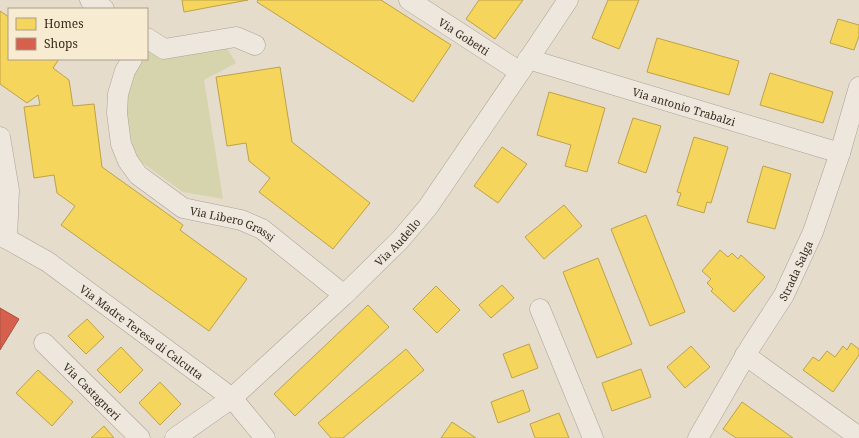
<svg xmlns="http://www.w3.org/2000/svg" width="859" height="438" viewBox="0 0 859 438" font-family="'Noto Serif',serif">
<rect width="100%" height="100%" fill="#e6dccc"/>
<path fill="#d6d4ad" d="M224,43l12,20 -32,17 19,119 -40,-7 -46,-33 -9,-30 -2,-29 9,-27 8,-14h4v-8l2,-2z"/>
<g fill="#f6d55c" stroke="#bda249">
<path d="M182,0h66l-64,12z"/>
<path d="M258,0h123l70,45 -38,57 -156,-100z"/>
<path d="M479,0h44l-28,39 -29,-20z"/>
<path d="M608,0h31l-20,49 -27,-11z"/>
<path d="M0,11l9,6v42h50l-6,9 16,12 4,26 21,-2 8,63 81,58 -3,5 67,49 -38,52 -148,-106 14,-19 -18,-13 -3,-18 -20,3 -10,-71 16,-2 -2,-10 -11,8 -27,-19z"/>
<path d="M838,19l21,6v11l-5,14 -24,-7z"/>
<path d="M657,38l82,23 -10,34 -82,-23z"/>
<path d="M280,67l12,75 78,61 -37,46 -74,-57 11,-14 -21,-17 -3,-18 -19,3 -11,-69z"/>
<path d="M770,73l63,19 -10,31 -63,-18z"/>
<path d="M549,92l56,16 -18,64 -22,-6 6,-21 -34,-10z"/>
<path d="M633,118l28,8 -15,47 -28,-10z"/>
<path d="M694,137l34,10 -17,56 -4,-1 -3,11 -27,-8 4,-12 -4,-1z"/>
<path d="M502,147l25,17 -29,39 -24,-17z"/>
<path d="M763,166l28,8 -16,55 -28,-7z"/>
<path d="M564,205l18,21 -38,33 -19,-22z"/>
<path d="M646,215l39,97 -35,14 -39,-97z"/>
<path d="M720,250l8,7 4,-4 6,6 3,-4 24,22 -31,35 -23,-21 2,-2 -6,-6 4,-4 -9,-8z"/>
<path d="M598,258l34,86 -35,14 -34,-86z"/>
<path d="M502,285l12,13 -23,20 -12,-13z"/>
<path d="M436,286l24,24 -23,23 -24,-24z"/>
<path d="M368,305l21,22 -94,89 -21,-22z"/>
<path d="M87,319l17,18 -18,17 -18,-18z"/>
<path d="M851,343l8,6v6l-26,37 -30,-22 10,-13 6,4 8,-10 8,6 8,-11 4,4z"/>
<path d="M529,344l9,24 -26,10 -9,-24z"/>
<path d="M691,346l19,21 -25,21 -18,-21z"/>
<path d="M121,347l22,23 -23,23 -23,-23z"/>
<path d="M406,349l18,21 -81,68h-12l-13,-15z"/>
<path d="M641,369l10,28 -39,14 -10,-28z"/>
<path d="M38,370l35,32 -21,24 -36,-33z"/>
<path d="M160,382l21,22 -21,21 -21,-22z"/>
<path d="M523,390l7,21 -32,12 -7,-21z"/>
<path d="M742,402l51,36h-57l-13,-9z"/>
<path d="M559,413l10,25h-34l-5,-14z"/>
<path d="M452,422l24,16h-35z"/>
<path d="M104,426l10,12h-23z"/>
</g>
<path fill="#d6604d" stroke="#a7503f" d="M0,308l19,11 -19,31z"/>
<g fill="none" stroke-linecap="round" stroke-linejoin="round">
<g stroke="#aba195" stroke-width="21">
<g id="minor">
<path d="M90,0l14,9"/>
<path id="s1" d="M409,0l111,72"/>
<path d="M147,38l17,11 72,-12 19,8"/>
<path id="s2" d="M132,59l-7,12 -7,23 -1,19 4,31 7,17 10,14 45,33 58,12 21,9 82,66"/>
<path id="s3" d="M528,59l312,94"/>
<path d="M0,137l9,53 -2,49"/>
<path id="s4" d="M0,235l48,27 184,136 33,40"/>
<path d="M540,309l53,129"/>
<path id="s5" d="M44,343l96,95"/>
<path d="M745,355l114,82"/>
<path id="s6" d="M175,438l57,-40 112,-103 56,-55 28,-33 92,-135 48,-72"/>
<path id="s7" d="M698,438l53,-92 33,-51 29,-63 27,-79 19,-66"/>
</g>
</g>
<use href="#minor" stroke="#ede7dd" stroke-width="20"/>
</g>
<g text-anchor="middle" dominant-baseline="central" stroke-width="4" stroke-linejoin="round" paint-order="stroke">
<g font-size="11" fill="#392a1d" stroke="#f7ebd1">
<text stroke="none"><textPath href="#s1" startOffset="66">Via Gobetti</textPath></text>
<text stroke="none"><textPath href="#s3" startOffset="163">Via antonio Trabalzi</textPath></text>
<text stroke="none"><textPath href="#s2" startOffset="232">Via Libero Grassi</textPath></text>
<text stroke="none"><textPath href="#s6" startOffset="297">Via Audello</textPath></text>
<text stroke="none"><textPath href="#s7" startOffset="194">Strada Salga</textPath></text>
<text stroke="none"><textPath href="#s4" startOffset="172">Via Madre Teresa di Calcutta</textPath></text>
<text stroke="none"><textPath href="#s5" startOffset="68">Via Castagneri</textPath></text>
</g>
</g>
<rect x="8" y="8" width="140" height="52" fill="#f7ebd1" stroke="#ab9e89"/>
<rect x="16" y="18" width="20" height="12" fill="#f6d55c" stroke="#ab9e89"/>
<text x="44" y="28" font-size="12" fill="#392a1d">Homes</text>
<rect x="16" y="38" width="20" height="12" fill="#d6604d" stroke="#ab9e89"/>
<text x="44" y="48" font-size="12" fill="#392a1d">Shops</text>
</svg>
